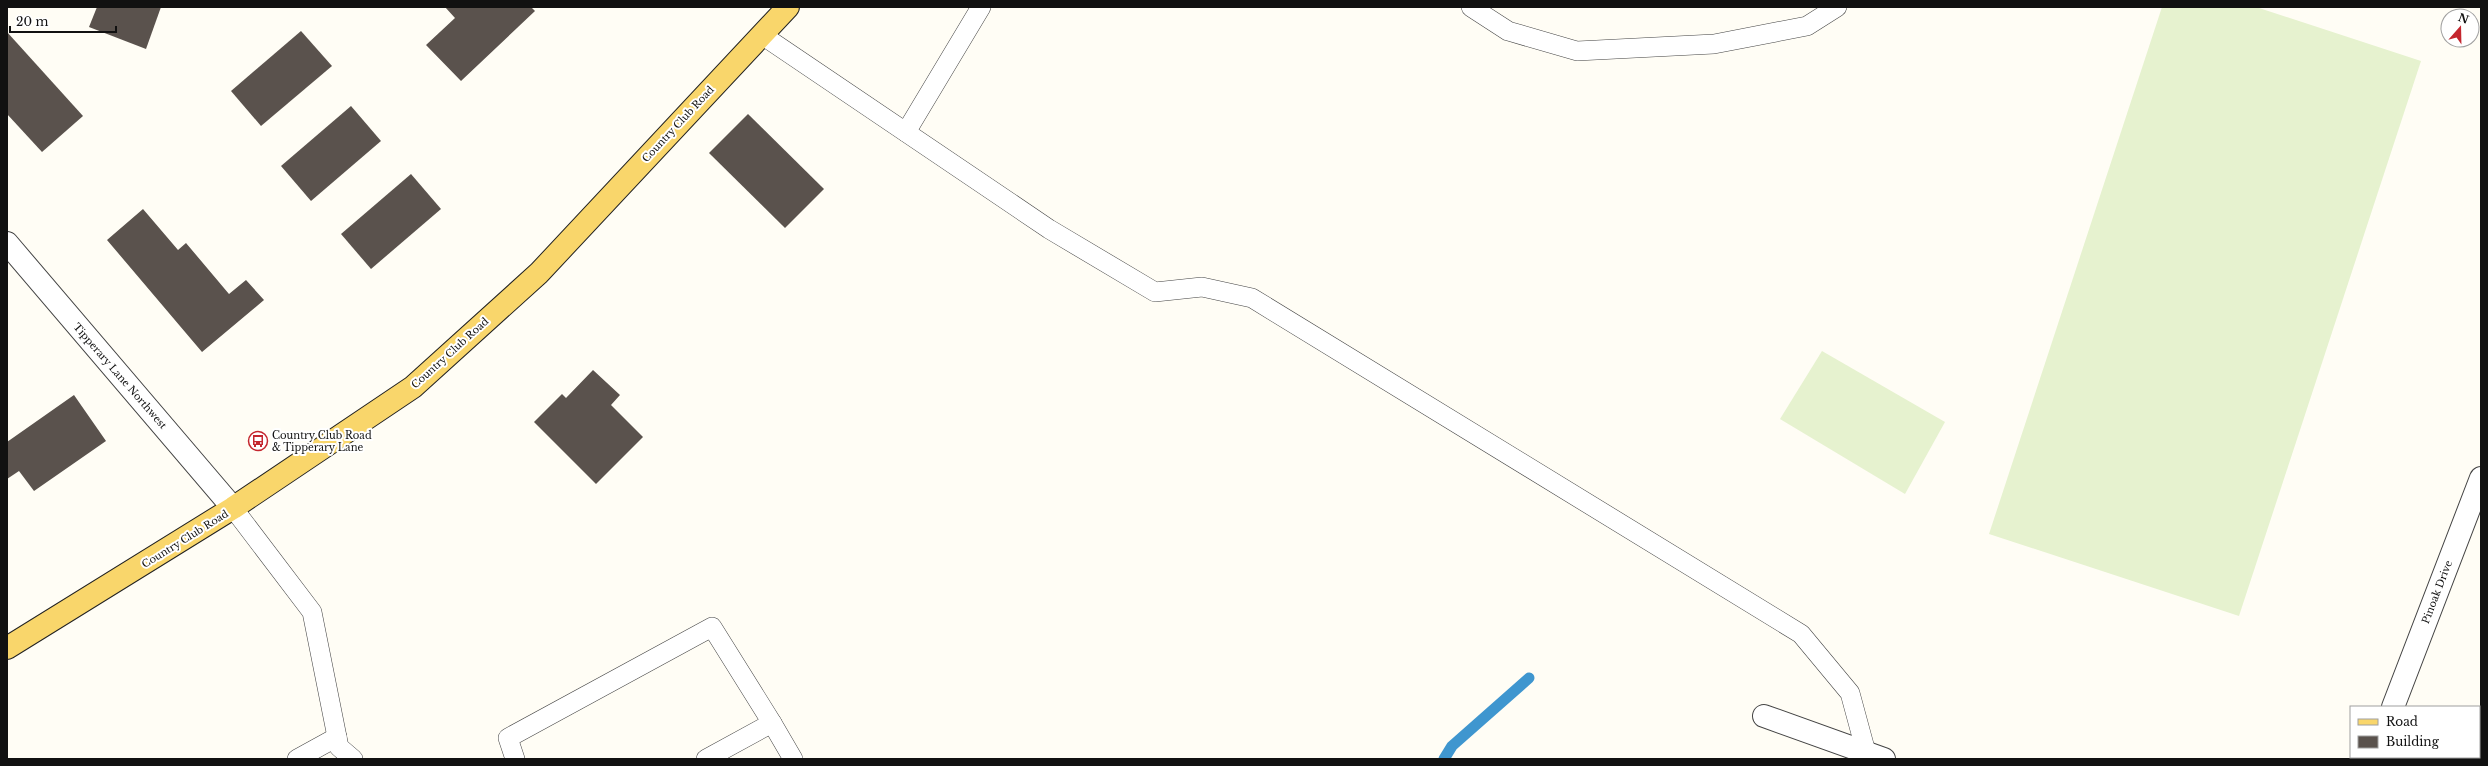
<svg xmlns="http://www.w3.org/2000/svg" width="2488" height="766" viewBox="0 0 2488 766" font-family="'Libre Baskerville',serif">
<rect width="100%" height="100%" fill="#fffdf5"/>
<g fill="#e6f2cf">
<path d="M2162,7h94l165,54 -182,555 -250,-82z"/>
<path d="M1822,351l123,71 -40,72 -125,-75z"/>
</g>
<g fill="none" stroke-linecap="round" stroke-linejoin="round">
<path stroke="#3f96cf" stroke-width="11" d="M1444,759l8,-13 77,-68"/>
</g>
<g fill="#5a524d">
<path d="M97,7h64l-15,42 -57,-22z"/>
<path d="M445,7h86l4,4 -74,70 -35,-36 29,-27z"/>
<path d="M301,31l31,35 -71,60 -30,-35z"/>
<path d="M7,32l76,84 -41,36 -35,-38z"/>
<path d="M351,106l30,35 -70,60 -30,-35z"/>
<path d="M748,114l76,75 -39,39 -76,-75z"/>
<path d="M411,174l30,35 -70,60 -30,-35z"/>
<path d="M143,209l35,41 8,-7 43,51 17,-14 18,20 -62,52 -95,-112z"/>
<path d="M593,370l27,25 -9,10 32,32 -47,47 -62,-62 28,-28 4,4z"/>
<path d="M74,395l32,46 -72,50 -15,-20 -12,8v-37z"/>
</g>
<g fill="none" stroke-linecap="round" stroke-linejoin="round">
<g stroke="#444" stroke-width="20">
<g id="lane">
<path d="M1471,7l37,24 69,20 137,-7 93,-18 30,-19"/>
<path d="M762,35l287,194 106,63 47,-5 50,11 549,336 49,59 16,59"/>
<path d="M906,132l75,-125"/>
<path d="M233,508l79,104 27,135 14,12"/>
<path d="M297,759l40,-22"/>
<path d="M515,759l-7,-21 204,-111 60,96 21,36"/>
<path d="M706,759l66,-36"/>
</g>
</g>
<g stroke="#444" stroke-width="24">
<g id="street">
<path d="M7,243l226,265"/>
<path d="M2393,707l88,-229"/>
<path d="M1764,716l120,43"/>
<path d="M2373,759l1,-2"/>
</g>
</g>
<g stroke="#222" stroke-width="24">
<path id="primary" d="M7,648l226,-140 180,-121 126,-114 249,-266"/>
</g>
<use href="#lane" stroke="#fff" stroke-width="19"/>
<use href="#street" stroke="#fff" stroke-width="22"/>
<use href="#primary" stroke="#f9d66b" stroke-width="22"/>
</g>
<defs>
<g id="bus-ring" transform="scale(1)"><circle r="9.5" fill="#fff" stroke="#c4262e" stroke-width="1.5"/><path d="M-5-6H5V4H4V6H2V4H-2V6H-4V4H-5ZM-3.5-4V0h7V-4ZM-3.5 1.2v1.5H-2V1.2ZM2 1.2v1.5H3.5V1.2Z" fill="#c4262e"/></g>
</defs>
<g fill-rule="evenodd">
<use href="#bus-ring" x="258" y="441"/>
</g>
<g text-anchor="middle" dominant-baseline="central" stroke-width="4" stroke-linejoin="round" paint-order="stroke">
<g font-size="10" fill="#111" stroke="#fff">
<text transform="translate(678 124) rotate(-47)">Country Club Road</text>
<text transform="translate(450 353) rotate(-42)">Country Club Road</text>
<text transform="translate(120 376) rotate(49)">Tipperary Lane Northwest</text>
<text transform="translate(185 539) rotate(-32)">Country Club Road</text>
<text transform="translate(2437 592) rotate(-69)">Pinoak Drive</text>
</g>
<g font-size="10" fill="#111" stroke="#fff" text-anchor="start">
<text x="272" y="435">Country Club Road<tspan x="272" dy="12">&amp; Tipperary Lane</tspan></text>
</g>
</g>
<rect width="2488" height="766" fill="none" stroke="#111111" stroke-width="16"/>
<rect x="2350" y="706" width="130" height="52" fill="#ffffff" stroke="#a0a0a0"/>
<rect x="2358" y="719" width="20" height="6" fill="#f9d66b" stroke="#a0a0a0"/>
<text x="2386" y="726" font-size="12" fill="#111111">Road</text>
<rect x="2358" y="736" width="20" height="12" fill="#5a524d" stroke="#a0a0a0"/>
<text x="2386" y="746" font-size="12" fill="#111111">Building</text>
<g transform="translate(2460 28) rotate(20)"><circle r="19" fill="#ffffff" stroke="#a0a0a0"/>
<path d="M0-3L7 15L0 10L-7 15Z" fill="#c4262e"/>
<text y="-6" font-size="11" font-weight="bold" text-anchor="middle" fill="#111111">N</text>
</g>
<path d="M10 26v6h106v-6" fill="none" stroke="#111111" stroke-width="2"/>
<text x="16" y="26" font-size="12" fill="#111111" stroke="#ffffff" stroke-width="3" paint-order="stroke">20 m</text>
</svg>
